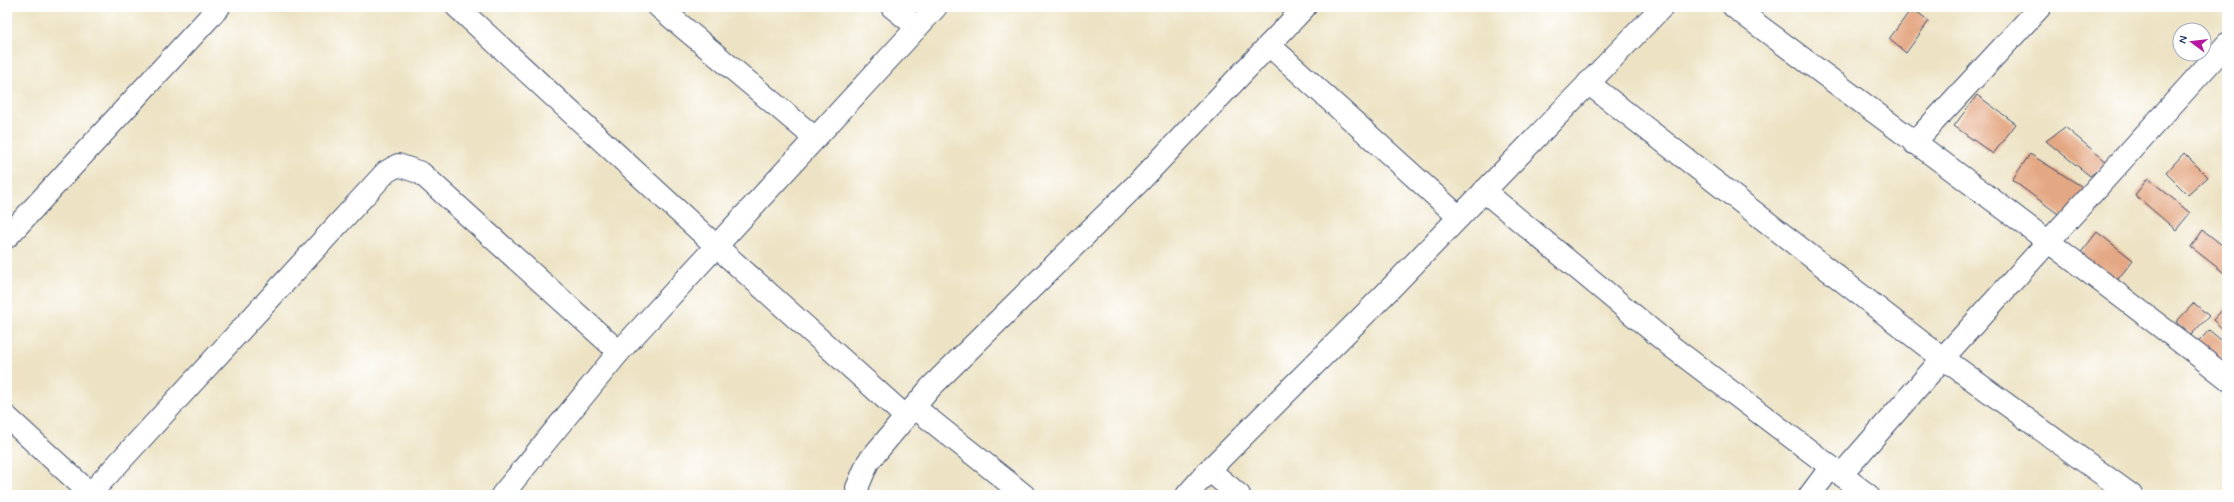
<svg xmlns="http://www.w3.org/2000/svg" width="2234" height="502" viewBox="0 0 2234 502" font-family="Mynerve,sans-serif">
<rect width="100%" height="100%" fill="#fff"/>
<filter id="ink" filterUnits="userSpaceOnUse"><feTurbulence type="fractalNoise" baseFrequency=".025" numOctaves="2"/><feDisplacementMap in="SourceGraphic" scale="8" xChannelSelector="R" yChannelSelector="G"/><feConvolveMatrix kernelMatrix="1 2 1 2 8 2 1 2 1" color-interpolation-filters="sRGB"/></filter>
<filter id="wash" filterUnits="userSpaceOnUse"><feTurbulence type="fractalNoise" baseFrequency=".012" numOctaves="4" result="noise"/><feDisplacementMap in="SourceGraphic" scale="16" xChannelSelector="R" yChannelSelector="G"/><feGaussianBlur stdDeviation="0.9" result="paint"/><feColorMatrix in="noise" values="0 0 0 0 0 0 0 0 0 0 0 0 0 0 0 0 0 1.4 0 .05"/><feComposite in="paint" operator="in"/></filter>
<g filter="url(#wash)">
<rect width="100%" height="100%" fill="#ede3c4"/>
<g id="blocks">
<g fill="#e4a783">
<path d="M1912,8l17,13 -23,32 -17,-14z"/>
<path d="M1977,95l39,29 -23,30 -39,-28z"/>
<path d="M2065,127l43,36 -18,13 -44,-35z"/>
<path d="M2184,153l24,24 -20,18 -22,-22z"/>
<path d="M2030,154l59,37 -24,28 -53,-39z"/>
<path d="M2148,178l42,35 -14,17 -41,-35z"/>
<path d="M2203,230l24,19v26l-36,-28z"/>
<path d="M2097,232l36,28 -18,23 -36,-28z"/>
<path d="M2194,303l15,13 -18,19 -15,-13z"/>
<path d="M2227,305v28l-14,-13z"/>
<path d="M2209,330l18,15v18l-5,6 -27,-23z"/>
</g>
</g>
</g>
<g filter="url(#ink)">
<use href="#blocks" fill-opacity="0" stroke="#3a4a6d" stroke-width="1"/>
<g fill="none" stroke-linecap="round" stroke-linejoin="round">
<g stroke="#3a4a6d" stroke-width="24">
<g id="street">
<path d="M457,7l259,239 190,171"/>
<path d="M659,7l156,131"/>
<path d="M892,7l25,20"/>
<path d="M1734,7c164,124 331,244 493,371"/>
<path d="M1269,45l190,172"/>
<path d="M1588,83l337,262 206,150"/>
<path d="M1914,143l126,-136"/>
<path d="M1484,191l188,156 196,148"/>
<path d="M7,237l212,-230"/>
<path d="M914,407l110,88"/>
<path d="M7,417l85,78"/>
<path d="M1209,470l30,25"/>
<path d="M1841,475l102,-117 284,-314"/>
<path d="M90,494l296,-322 12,-7 23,8 198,179"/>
<path d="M502,495l117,-143 317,-345"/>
<path d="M859,495l-2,-7 11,-26 63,-75 208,-205 166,-175"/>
<path d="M1187,495l22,-25 177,-177 276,-286"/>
<path d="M1810,495l21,-28"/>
</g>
</g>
<use href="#street" stroke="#fff" stroke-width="22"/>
</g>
</g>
<rect width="2234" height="502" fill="none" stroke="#fff" stroke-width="24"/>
<g transform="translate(2192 42) rotate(285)"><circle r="19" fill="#ffffff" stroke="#a4acbf"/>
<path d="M0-3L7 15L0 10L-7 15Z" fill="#b5179e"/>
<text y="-6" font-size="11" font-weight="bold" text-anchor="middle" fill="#1b2f5e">N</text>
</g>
</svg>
